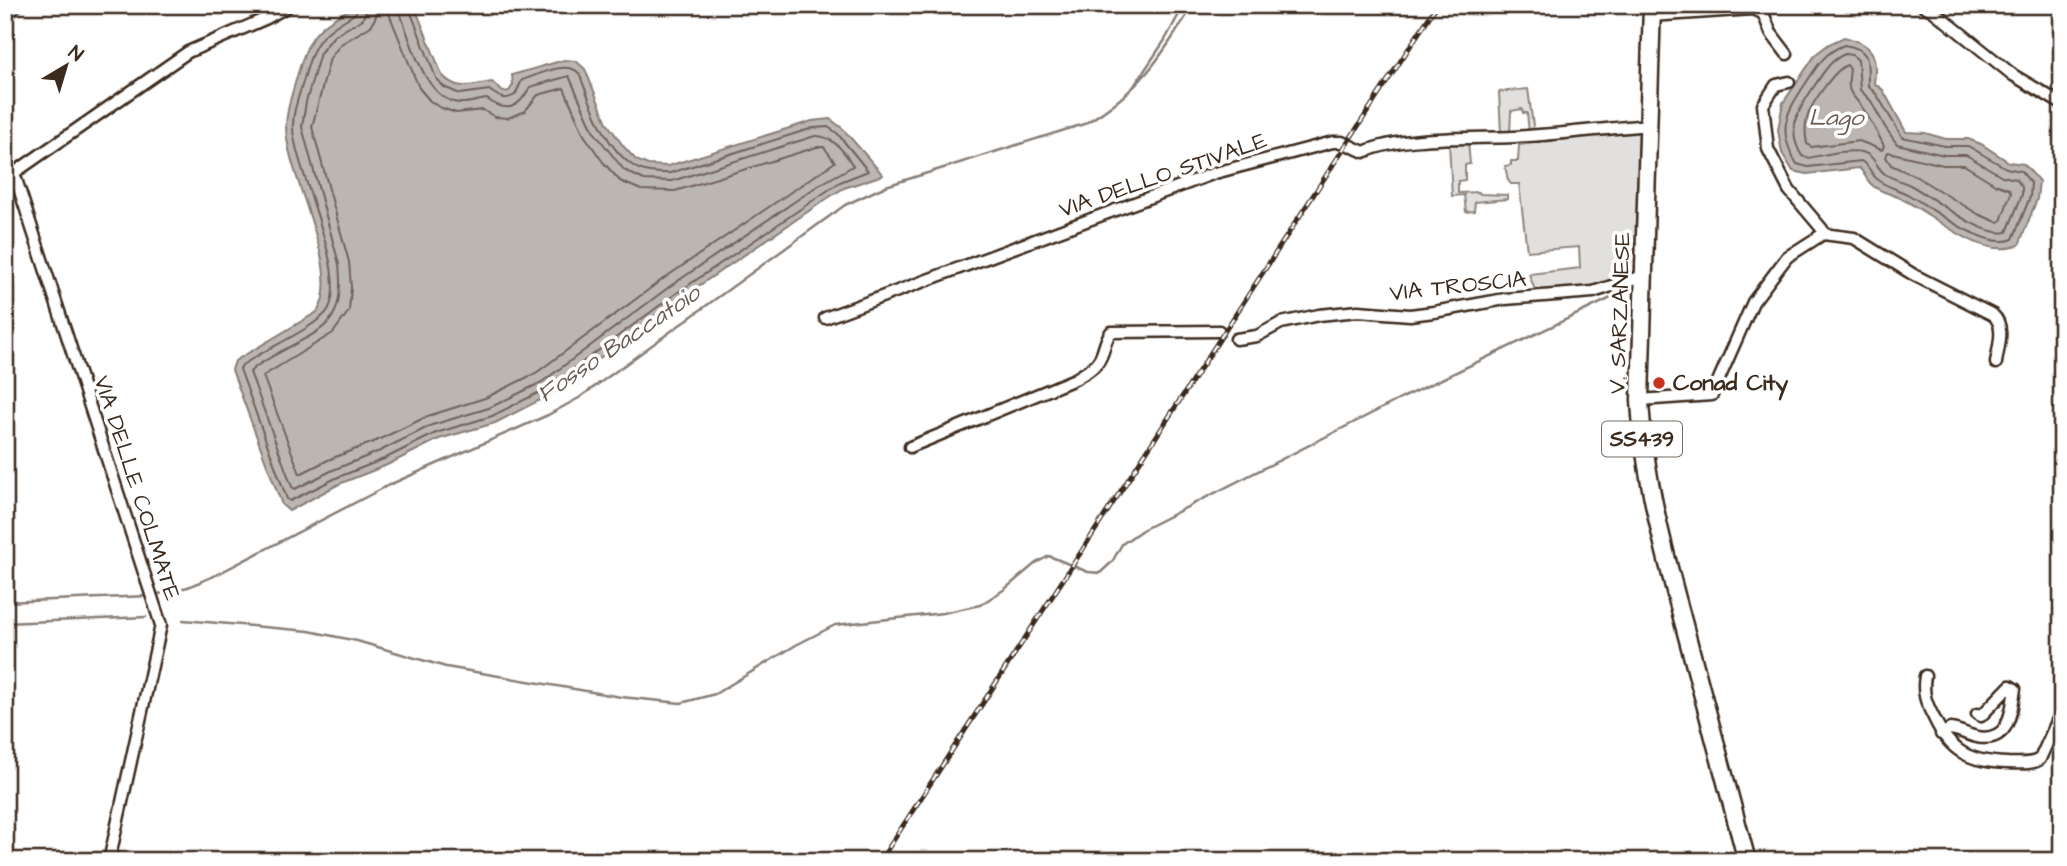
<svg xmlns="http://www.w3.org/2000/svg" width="2067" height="866" viewBox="0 0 2067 866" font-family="'Architects Daughter',sans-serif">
<rect width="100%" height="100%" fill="#fff"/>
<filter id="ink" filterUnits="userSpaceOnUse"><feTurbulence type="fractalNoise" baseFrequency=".0143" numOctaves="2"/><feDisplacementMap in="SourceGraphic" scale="14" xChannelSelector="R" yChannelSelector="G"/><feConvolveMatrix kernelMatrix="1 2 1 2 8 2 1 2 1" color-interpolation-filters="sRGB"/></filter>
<g filter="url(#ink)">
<g fill="#e2e0de" stroke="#8e857e" stroke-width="2">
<path d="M1528,89l6,44h-5l-2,-20h-4l-1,-4 -11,2 -1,23 -9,-1 -2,-41z"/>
<path d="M1641,130l-4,145 -45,13 -56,5 -7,-19 51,-6 -1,-21 -52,4 -8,-67h-8l-3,-4 -3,-14 6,-1v-4h7l1,-16z"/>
<path d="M1468,141l2,23 -5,1v15l-7,1v12l21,-1 1,2 27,1v4l-32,3 -1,9 -8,1 -2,-17 -12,1 -3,-53z"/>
</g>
<g fill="#bcb6b3" stroke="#887e77" stroke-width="2">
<path d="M357,5h57l28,70c15,17 30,10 50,7l11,10 6,-1 4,-6 -1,-10 52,-15 12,1 9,8 22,54 17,24 12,13 12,5 20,1 144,-45 18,-2 12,9 41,47 -39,13 -16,10 -150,102 -128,95 -55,28 -56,16 -52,26 -48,19 -50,27 -7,-6 -50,-135 3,-9 82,-49c28,-40 -31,-137 -31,-185 0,-16 6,-33 10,-47 13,-46 19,-52 61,-75z"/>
<path d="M1844,37c29,7 34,18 30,46l9,7 23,42 19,1 21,6h22l13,5 28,18 15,2 15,17 -2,18 -18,46c-38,16 -84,-30 -117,-46 -9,-5 -23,-7 -30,-14 -6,-5 -7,-12 -13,-17l-52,6 -14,-3 -11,-18 -4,-23 5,-27 33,-49 13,-10z"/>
</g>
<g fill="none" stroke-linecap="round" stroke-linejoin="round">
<g stroke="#6f625a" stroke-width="2">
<path d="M358,5l-2,8c-38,23 -41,26 -53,69 -4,14 -11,31 -10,47 3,42 56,146 35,181 -9,15 -59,38 -76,49l-10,6 -2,4 47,130 3,2 46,-23 48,-19 52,-26 56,-17 54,-27 128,-94 150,-102 16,-11 28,-11 -31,-38 -9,-6 -15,1 -143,45c-13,0 -28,0 -38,-8 -28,-19 -41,-62 -53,-92 -14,-13 -40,2 -57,7l-7,15c-11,7 -17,1 -26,-5l-29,4 -16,-7 -8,-9 -28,-73"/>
<path d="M367,5l-4,14 -29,17 -14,17 -14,49 -4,25 37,137c7,65 -18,64 -66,92 -8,5 -17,9 -23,16l42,115 3,2 38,-19 47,-19 52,-26 57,-17 53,-26 127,-95 150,-102 34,-19c-8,-14 -21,-31 -38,-30l-143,45 -28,-1 -20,-10 -30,-38 -25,-56 -39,11c-11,21 -23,27 -43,12 -9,1 -20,5 -28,4 -35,-4 -48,-63 -59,-90l-1,-8"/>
<path d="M378,5l-2,11 -5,10 -30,18 -11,14 -18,69 37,135 2,25 -2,24 -16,22 -70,43 37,98 28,-14 48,-19 52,-25 57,-18 51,-25 127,-94 172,-117 -11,-15h-7l-142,44 -34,-1 -21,-9 -17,-19 -19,-27 -20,-47 -26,7 -13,16 -17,7 -13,-1 -12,-7 -27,3 -17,-6 -9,-6 -11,-13 -29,-72 -2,-11"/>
<path d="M1844,45c29,4 23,18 24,41l9,9 25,42 43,9h23l38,22 15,3 10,12 -1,14 -17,42c-26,12 -80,-30 -104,-44 -9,-5 -21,-8 -30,-14 -7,-5 -9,-15 -18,-20l-53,6 -11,-3c-21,-34 -11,-51 9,-81 11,-17 18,-30 38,-38z"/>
<path d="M1845,54l7,1 6,5 2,30 11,11 14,26 12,17 47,11h22l36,21 14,3 6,8v8l-15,37c-25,6 -74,-35 -97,-47 -8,-4 -18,-6 -25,-11 -9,-6 -10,-19 -23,-22 -16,-3 -38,3 -54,6l-6,-2c-17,-28 -3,-47 13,-71 9,-13 15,-25 30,-31z"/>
<path d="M1847,65l3,4c-4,27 1,22 14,41 7,12 15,25 20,36l-2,4 -23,-9 -48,6 -4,-3c-2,-10 -3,-19 1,-29 4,-12 27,-46 39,-50z"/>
<path d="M1888,152l55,13h21l31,19 14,5 2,4 -10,28 -4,1 -19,-8 -63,-38 -24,-11 -5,-8z"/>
</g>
<g stroke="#887e77" stroke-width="2.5">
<path d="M5,29l20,-24"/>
<path d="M1134,86l31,-46 19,-35"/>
<path d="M154,595l34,-8 26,-11 175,-91 159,-70 31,-17 266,-193 41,-19 198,-62c55,-32 77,-66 109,-119"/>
<path d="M5,602l143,-6"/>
<path d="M183,620l126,11 48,10 89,26 175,30 60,6 34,-9 81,-49 39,-20 108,-12 37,-8 25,-16 31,-26 13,-7 39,16 12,1 12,-11 10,-18 20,-14 262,-133 228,-109"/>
<path d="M5,623l141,-6"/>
</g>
<g stroke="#3b2a1e" stroke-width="15">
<g id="street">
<path d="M1922,5l10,5 81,65 49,29"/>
<path d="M5,13l7,-8"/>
<path d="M1651,16l102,-7 10,4 8,20 16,21"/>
<path d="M1789,82l-13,3 -13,20 5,44 21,41 33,39 1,5"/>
<path d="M14,173l147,452 -52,236"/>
<path d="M14,173l174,-121 79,-34 23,-13"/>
<path d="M825,318l390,-145 118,-31h9l22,10c38,-17 107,-13 150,-15 45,-3 90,-8 135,-12"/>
<path d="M1236,339l21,-3 24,-13 38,-8 39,-4 52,4 24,-3 71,-13 88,-7 50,-16"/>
<path d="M1640,400l72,-5 41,-93 34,-45 36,-23 31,4 60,37 79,40c13,11 5,33 3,48"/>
<path d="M910,447l165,-68c8,-5 19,-10 24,-19 6,-9 5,-19 12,-28l108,-1"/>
<path d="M1925,676c-3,17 1,27 9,42 16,34 36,44 74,45 11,0 23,2 32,-4l22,-49"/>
<path d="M1941,734l9,-5c10,1 18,6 27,8 33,6 34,-25 38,-48l-5,-3 -29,30 -4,-2"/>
</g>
</g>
<g stroke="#3b2a1e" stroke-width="21">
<path id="primary" d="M1652,5l-12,395c4,81 27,161 48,240 20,73 39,147 59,221"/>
</g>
<use href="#street" stroke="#fff" stroke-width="10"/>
<use href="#primary" stroke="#fff" stroke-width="16"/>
<g stroke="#3b2a1e" stroke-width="5">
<path id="rail" d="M880,861l557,-856"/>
</g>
<use href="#rail" stroke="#fff" stroke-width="2.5" stroke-dasharray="8" stroke-linecap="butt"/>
</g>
</g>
<circle fill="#c8321e" stroke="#fff" stroke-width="2.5" cx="1659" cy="383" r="7"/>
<g text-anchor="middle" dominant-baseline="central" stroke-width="7" stroke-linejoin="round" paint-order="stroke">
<rect fill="#fff" stroke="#766a62" stroke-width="2" x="1602" y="421.5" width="80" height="35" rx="5"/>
<g font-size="21" font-weight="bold" fill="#3b2a1e">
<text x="1642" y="439">SS439</text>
</g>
<g font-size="23" fill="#3b2a1e" stroke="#fff">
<text transform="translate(1163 175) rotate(-19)">VIA DELLO STIVALE</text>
<text transform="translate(1458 286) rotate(-6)">VIA TROSCIA</text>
<text transform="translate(1620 313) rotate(-88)">V. SARZANESE</text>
<text transform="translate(137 488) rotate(72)">VIA DELLE COLMATE</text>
</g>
<g font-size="23" font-weight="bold" fill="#3b2a1e" stroke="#fff" text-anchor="start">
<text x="1673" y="383">Conad City</text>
</g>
<g font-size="24" font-style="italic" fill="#685b52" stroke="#fff">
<text x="1836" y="118">Lago</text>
<text transform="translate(619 344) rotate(-34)">Fosso Baccatoio</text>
</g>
</g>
<rect width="2067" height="866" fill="none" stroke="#fff" stroke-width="28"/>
<rect x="14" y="14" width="2039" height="838" fill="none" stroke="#3b2a1e" stroke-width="2.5" filter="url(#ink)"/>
<g transform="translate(66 66) rotate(38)" stroke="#ffffff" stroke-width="5" paint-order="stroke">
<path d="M0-5L12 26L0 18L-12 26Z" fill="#3b2a1e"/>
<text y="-10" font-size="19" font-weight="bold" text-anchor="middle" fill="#3b2a1e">N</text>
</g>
</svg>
